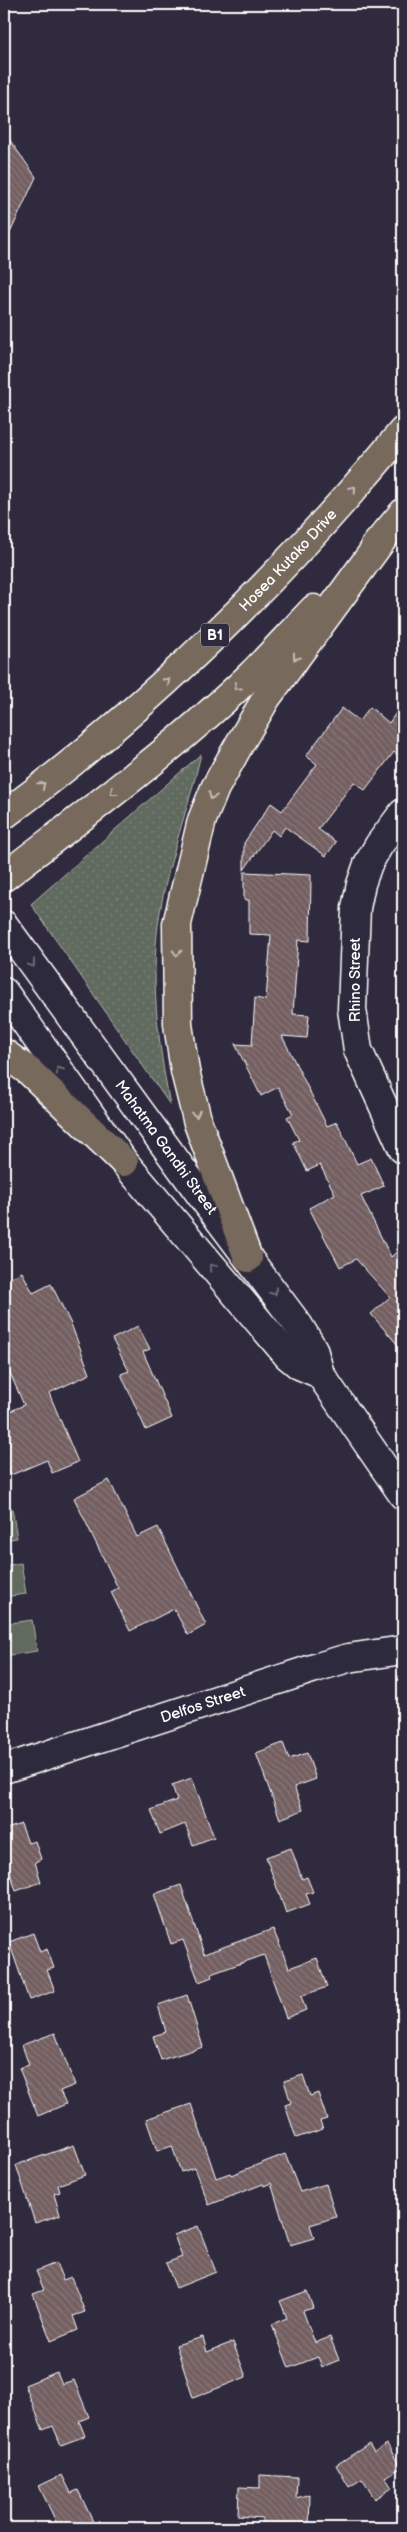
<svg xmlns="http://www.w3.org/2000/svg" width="407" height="2532" viewBox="0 0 407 2532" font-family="'Balsamiq Sans',sans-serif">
<defs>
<pattern id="grass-dots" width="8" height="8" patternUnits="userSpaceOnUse" patternTransform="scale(1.25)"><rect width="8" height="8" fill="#616a5e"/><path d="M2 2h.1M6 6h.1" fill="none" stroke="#798076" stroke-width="1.8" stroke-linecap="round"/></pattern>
<pattern id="building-back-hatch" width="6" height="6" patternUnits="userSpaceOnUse" patternTransform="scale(1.25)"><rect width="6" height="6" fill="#735e61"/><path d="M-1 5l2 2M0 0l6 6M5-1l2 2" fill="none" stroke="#887679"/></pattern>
</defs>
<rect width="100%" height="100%" fill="#2f2a3d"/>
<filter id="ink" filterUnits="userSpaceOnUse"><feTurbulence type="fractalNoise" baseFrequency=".02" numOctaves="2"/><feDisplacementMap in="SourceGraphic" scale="10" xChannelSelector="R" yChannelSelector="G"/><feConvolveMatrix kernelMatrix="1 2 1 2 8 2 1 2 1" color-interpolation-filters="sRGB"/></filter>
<g filter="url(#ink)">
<path fill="url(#grass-dots)" stroke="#b0b4ae" d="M201,754c-12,53 -32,104 -41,158 -11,64 -2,130 10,193l-139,-201z"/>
<g fill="#616a5e" stroke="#b0b4ae">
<path d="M12,1508l5,30 -13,2v-31z"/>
<path d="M21,1563l5,31 -22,3v-31z"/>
<path d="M32,1620l5,31 -33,5v-32z"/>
</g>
<g fill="url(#building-back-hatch)" stroke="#fff">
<path d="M4,132l32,45 -32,69z"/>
<path d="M403,703v56l-9,-7 -29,38 -11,-8 -36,47 18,13 -10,14 -41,-29 -6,9 -7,-6 -28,40v-27l27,-40 11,8 35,-47 -11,-8 36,-48 17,13 11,-14 19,16z"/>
<path d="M244,872l67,3 -1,66 -12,-1 -5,74 16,1 -2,23 -25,-2 45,90 10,-4 20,42 14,-6 13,28 -23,10 30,61 12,-11v105l-32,-37 19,-17 -34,-38 -16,8 -31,-59 26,-14 -15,-29 -13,6 -14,-29 6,-2 -12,-23 6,-3 -15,-27 -17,9 -26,-52 17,1 3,-47 11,2 5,-65 -22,-1v-34h-5z"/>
<path d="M22,1272l11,21 18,-9 20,40 19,50 -41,19 29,69 -26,11 -5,-13 -36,15 -7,-16v-45l20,-9 -20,-46v-78z"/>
<path d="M138,1326l12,23 -7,3 29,66 -26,12 -25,-56 8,-3 -17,-32z"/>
<path d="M109,1480l28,57 21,-10 48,98 -18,10 -14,-26 -44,22 -19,-39 7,-4 -44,-90z"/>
<path d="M283,1743l6,16 18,-6 9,26 -22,8 9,23 -23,9 -24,-66z"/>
<path d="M192,1778l22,59 -21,8 -8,-21 -25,10 -9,-24 26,-10 -5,-15z"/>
<path d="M21,1824l7,19 7,-2 6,18 -6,3 6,20 -25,9 -12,-37v-24z"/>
<path d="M291,1848l11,31 5,-2 6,15 -7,2 4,10 -24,9 -20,-56z"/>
<path d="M181,1885l23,69 69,-25 16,39 28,-10 10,29 -26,9 5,14 -20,8 -22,-63 -53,19 1,3 -13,5 -16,-42 -12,4 -17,-50z"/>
<path d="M33,1933l7,19 7,-3 7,19 -7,2 8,21 -26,9 -20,-58z"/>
<path d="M187,1995l16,52 -42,13 -8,-24 13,-4 -8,-27z"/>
<path d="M55,2033l20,52 -15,6 6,13 -28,12 -19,-48 10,-3 -7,-20z"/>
<path d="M303,2075l7,21 8,-3 9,26 -7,2 3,8 -27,9 -11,-33 6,-2 -7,-22z"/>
<path d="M191,2104l25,74 14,-5 1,2 54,-21 15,38 26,-8 10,33 -26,8 4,13 -24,7 -19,-62 -7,3 -1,-2 -54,21 -15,-37 -13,4 -9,-26 -15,5 -11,-32z"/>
<path d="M74,2145l11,30 -27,10 2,7 -6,2 6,21 -25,8 -19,-58z"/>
<path d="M198,2226l18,46 -40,16 -10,-25 16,-6 -8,-22z"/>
<path d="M56,2263l7,17 8,-3 14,35 -12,4 5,14 -27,11 -18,-47 11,-4 -8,-19z"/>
<path d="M307,2291l6,17 -10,3 12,32 15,-6 9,23 -17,7 -4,-10 -29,11 -17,-44 15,-6 -7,-17z"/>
<path d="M203,2337l4,15 26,-10 13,35 -53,21 -17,-53z"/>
<path d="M57,2372l5,12 12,-4 15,37 -10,4 6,15 -24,9 -8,-19 -10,4 -18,-45z"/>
<path d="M369,2444l5,8 13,-8 14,24 -16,9 7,11 -17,11 -13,-20 -13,8 -13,-22z"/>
<path d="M62,2475l9,18 7,-3 18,38h-37l-20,-42z"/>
<path d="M260,2475l37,2 -1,21 14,-4 -1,34h-47v-10l-24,-2 1,-29 21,1z"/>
</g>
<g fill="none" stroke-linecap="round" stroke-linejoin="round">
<g stroke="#fff" stroke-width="31">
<g id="minor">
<path d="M403,813l-24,32 -11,19 -7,20 -5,24 -4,101 6,41 45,99"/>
<path id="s1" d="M4,925l199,273 96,128 14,23 7,25 83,121"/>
<path d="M4,992l120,170 164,194 11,9 21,9"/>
<path id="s2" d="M4,1769l314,-102 30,-9 55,-8"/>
</g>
</g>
<g stroke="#fff" stroke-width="31">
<g id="major">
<path d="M375,546l28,-33"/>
<path id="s3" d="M4,815c149,-110 281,-242 399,-384"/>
<path d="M4,877c84,-65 170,-128 247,-202 21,-21 42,-44 63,-66"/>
<path d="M4,1053l26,19 94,90"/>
<path d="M248,1258l-50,-135 -13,-52 -7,-47 -1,-100 25,-104 13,-32 25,-45 27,-46 120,-164"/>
</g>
</g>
<use href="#minor" stroke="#2f2a3d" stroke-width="28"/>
<use href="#major" stroke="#77695c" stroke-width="28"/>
</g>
<defs><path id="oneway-chevron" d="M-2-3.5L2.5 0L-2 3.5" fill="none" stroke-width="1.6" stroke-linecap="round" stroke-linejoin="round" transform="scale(1.25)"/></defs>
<g stroke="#c2bcb6">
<use href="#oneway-chevron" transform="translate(353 489) rotate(-49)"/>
<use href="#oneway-chevron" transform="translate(296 657) rotate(126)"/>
<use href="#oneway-chevron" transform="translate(167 681) rotate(-43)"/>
<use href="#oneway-chevron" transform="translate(237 687) rotate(138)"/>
<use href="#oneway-chevron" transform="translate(42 785) rotate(-39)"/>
<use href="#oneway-chevron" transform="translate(113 792) rotate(142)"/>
<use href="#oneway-chevron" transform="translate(212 796) rotate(113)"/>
<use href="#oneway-chevron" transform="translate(177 953) rotate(91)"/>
<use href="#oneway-chevron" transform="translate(196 1114) rotate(76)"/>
</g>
<g stroke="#6d6a77">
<use href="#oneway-chevron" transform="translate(32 964) rotate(54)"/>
<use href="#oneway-chevron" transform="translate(59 1070) rotate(-125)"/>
<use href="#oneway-chevron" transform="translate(212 1267) rotate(-130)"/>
<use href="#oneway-chevron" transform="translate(274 1292) rotate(52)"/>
</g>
</g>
<g text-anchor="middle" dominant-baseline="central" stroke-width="5" stroke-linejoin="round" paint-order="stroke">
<rect fill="#2f2a3d" stroke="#c1bfc5" stroke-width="1" x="201" y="623.5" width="28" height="23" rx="4"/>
<g font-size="14" font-weight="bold" fill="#fff">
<text x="215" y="635">B1</text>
</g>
<g font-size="15" fill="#fff" stroke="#2f2a3d">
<text stroke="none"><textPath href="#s3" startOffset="382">Hosea Kutako Drive</textPath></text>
<text transform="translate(355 980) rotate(-90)">Rhino Street</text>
<text stroke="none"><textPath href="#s1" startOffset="275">Mahatma Gandhi Street</textPath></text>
<text stroke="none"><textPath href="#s2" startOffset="209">Delfos Street</textPath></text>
</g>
</g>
<rect width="407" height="2532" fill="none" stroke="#2f2a3d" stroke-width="20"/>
<rect x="10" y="10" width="387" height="2512" fill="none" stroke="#fff" stroke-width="2" filter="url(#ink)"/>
</svg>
